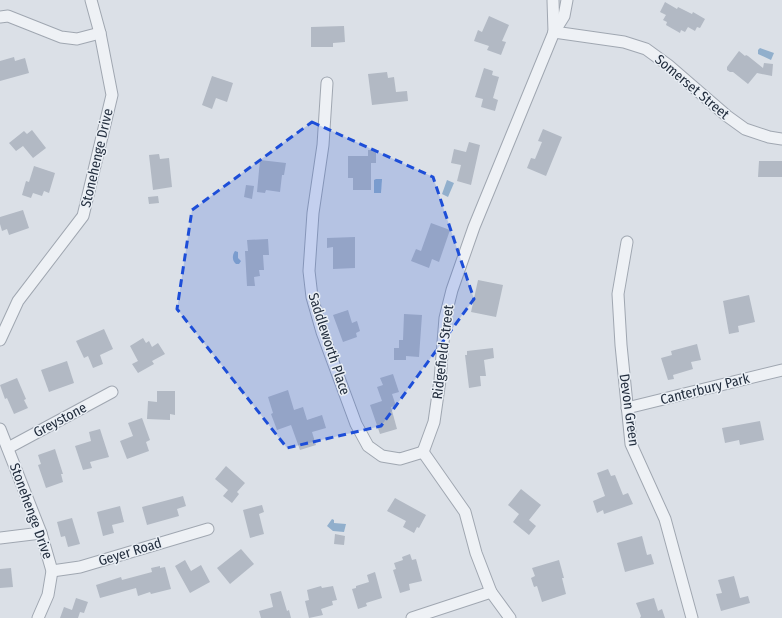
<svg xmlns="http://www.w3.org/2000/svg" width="782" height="618" viewBox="0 0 782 618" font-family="'Fira Sans Condensed',sans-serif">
<rect width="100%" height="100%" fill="#dbe0e7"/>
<g fill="#91afcc">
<path d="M760,48l14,5 -3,7 -13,-6v-4z"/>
<path d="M376,179h6l-1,14h-7v-13z"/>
<path d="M447,180l7,3 -6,14 -6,-3z"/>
<path d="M235,251l3,1v6l3,3 -2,3h-3c-4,-3 -4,-9 -1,-13z"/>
<path d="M332,519l2,1v3l12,1 -2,8 -11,-1 -6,-5z"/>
</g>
<g fill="#b2b9c4">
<path d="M665,2l12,7 1,-2 14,7 1,-2 12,7 -5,9 -3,-1 -2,4 -7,-4 -3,5 -4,-2 -1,3 -14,-8 1,-3 -4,-2 3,-5 -6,-3z"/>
<path d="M489,16l20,9 -7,16 4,1 -5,13 -14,-5 2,-4 -15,-5 4,-11 4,2z"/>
<path d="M344,26l1,16 -12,1v4h-22v-20z"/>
<path d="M739,51l6,5 1,-1 2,1 15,12 1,-5 9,1 -1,12 -15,-3 -9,11 -15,-12h-3l-3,-2v-3z"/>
<path d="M14,57l1,4 10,-3 4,15 -29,8v-20z"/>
<path d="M484,68l9,3 -1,4 7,2 -6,21 5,2 -3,11 -14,-4 2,-8 -8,-2z"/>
<path d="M387,72l1,6 6,-1 2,15 11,-1 1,10 -36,4 -4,-31z"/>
<path d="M212,76l21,7 -6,19 -11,-4 -4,11 -10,-4z"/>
<path d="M543,129l19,8 -16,39 -19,-8 4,-10 4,1 7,-17 -4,-1z"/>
<path d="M32,130l14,18 -13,10 -10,-12 -7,5 -7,-8 15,-12 3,3z"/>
<path d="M469,142l11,3 -9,40 -14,-4 4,-16 -10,-2 3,-14 12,3z"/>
<path d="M368,150h8v13h-5v27h-18v-12h-5v-22h20z"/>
<path d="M159,154l1,5 9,-1 3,29 -19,3 -4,-35z"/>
<path d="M260,160l26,3 -2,12h-2l-2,17 -14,-2 -1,3 -8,-1z"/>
<path d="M759,161h23v16h-24z"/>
<path d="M34,166l21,7 -6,20 -5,-2 -2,5 -9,-3 -2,5 -9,-3 4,-14 3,1z"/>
<path d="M246,185l8,1 -2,13 -8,-2z"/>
<path d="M158,196l1,7 -10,1 -1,-7z"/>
<path d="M23,210l6,18 -20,7 -2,-6 -5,2 -2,-7v-7z"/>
<path d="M431,223l19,7 -11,32 -7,-3 -3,9 -18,-7 5,-12 5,2z"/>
<path d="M355,237v31l-22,1v-22l-6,1v-10z"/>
<path d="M268,239l1,16h-6l1,15h-5l1,6 -6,1 1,9h-8l-2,-35h3l-1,-11z"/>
<path d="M478,280l25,5 -7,32 -25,-5z"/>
<path d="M749,295l6,27 -17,4 1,6 -10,2 -6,-33z"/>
<path d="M348,310l4,13 5,-2 3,10 -4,2 1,4 -14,5 -10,-27z"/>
<path d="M404,314l18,1 -3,42 -13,-1v4h-12v-12h5v-8h4z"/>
<path d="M104,329l9,20 -13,6 3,9 -10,4 -5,-12 -4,2 -8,-17z"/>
<path d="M143,338l3,5 3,-2 3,6 6,-4 7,11 -13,7 2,3 -16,9 -6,-9 6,-3 -8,-15z"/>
<path d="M697,344l4,16 -10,2 2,7 -20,6 1,4 -6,1 -7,-22 11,-3 -1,-4z"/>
<path d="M493,348l1,10 -10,2 2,16h-6l1,10 -12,2 -4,-33h2v-4z"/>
<path d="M67,361l7,22 -25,9 -8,-22z"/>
<path d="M393,374l6,18 -7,2 4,12 -5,1 6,22 -17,5 -10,-29 12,-4 -5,-14 6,-2 -3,-7z"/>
<path d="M17,378l9,21 -2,1 4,8 -14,6 -7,-16 -2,1 -5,-14z"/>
<path d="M288,390l6,20 9,-3 4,13 15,-5 4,13 -14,4 4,13 -16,5 -9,-25 -14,5 -6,-16 2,-1 -5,-16z"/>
<path d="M157,391h18v24l-5,-1v6l-23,-1 1,-18 9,1z"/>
<path d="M142,418l8,22 -4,2 3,9 -22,8 -7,-18 13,-5 -5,-13z"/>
<path d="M760,421l4,19 -24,5 -1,-5 -14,3 -3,-15z"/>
<path d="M100,429l9,28 -19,5 2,6 -9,2 -8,-24 16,-5 -2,-9z"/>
<path d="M55,449l8,25h-2l2,8 -17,6 -8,-23 3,-1 -3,-9z"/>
<path d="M226,466l19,17 -8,9 2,2 -7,9 -9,-7 5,-6 -13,-11z"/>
<path d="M608,469l3,7 4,-1 8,20 5,-2 5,11 -29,10 -1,-4 -6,3 -4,-12 12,-5 -8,-23z"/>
<path d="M521,489l20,16 -12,15 7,6 -7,9 -16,-13 6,-8 -11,-9z"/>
<path d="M183,496l3,10 -9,3 2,7 -32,9 -5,-18z"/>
<path d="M395,498l31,17 -7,13 -2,-1 -3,6 -11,-6 3,-6 -19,-10z"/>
<path d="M262,505l2,7 -5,2 5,20 -14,4 -7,-28z"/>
<path d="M120,506l4,16 -12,3 2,8 -11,3 -6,-24z"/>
<path d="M72,518l8,26 -12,3 -3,-11 -4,1 -4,-15z"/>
<path d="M335,534l10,2 -1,9 -10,-1z"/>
<path d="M642,536l5,19 4,-1 3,10 -29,8 -8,-29z"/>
<path d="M241,549l13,15 -24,20 -13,-16z"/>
<path d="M410,554l2,6 4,-1 6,22 -13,3 1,6 -10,3 -7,-23 3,-1 -2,-6 9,-3 -1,-3z"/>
<path d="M185,560l6,11 10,-6 9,17 -20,11 -15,-27z"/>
<path d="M559,560l5,18h-2l4,16 -24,8 -5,-16 -3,1 -3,-9 4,-2 -3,-8z"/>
<path d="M160,566v2l5,-1 6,22 -20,5 -1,-2 -12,4 -2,-8 -36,10 -4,-13 25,-8 1,3 30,-8 -1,-4z"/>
<path d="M11,568l2,19 -13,1v-19z"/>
<path d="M375,572l7,26 -16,5 1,3 -9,3 -6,-20 4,-1v-2l13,-4 -2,-7z"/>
<path d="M734,576l6,22 8,-2 2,7 -29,8 -5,-17 6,-1 -4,-13z"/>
<path d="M321,586l1,2 11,-2 4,14 -5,1 1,4 -12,4 2,6 -14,3 -4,-17 4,-1 -2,-10z"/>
<path d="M281,591l6,20 2,-1 2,8h-30l-2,-7 14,-4 -3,-13z"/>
<path d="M76,598l12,4 -4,11 -4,-1 -2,6h-18l4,-11 8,3z"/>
<path d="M654,598l4,13 4,-2 3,9h-25l1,-2 -5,-13z"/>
</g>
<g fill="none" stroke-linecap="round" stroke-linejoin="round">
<g stroke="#a0a7b1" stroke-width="13">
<g id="street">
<path d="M553,0l1,32"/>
<path d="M0,17l8,-1 53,21 16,2 23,-6"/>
<path d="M554,32l70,10 22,7 22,16 59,51 18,13 24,8 13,2"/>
<path d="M327,83l-4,62 -10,68 -4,58 3,26 10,35 34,92 12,22 14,10 18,3 23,-7"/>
<path d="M627,242l-9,52 3,51 10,99 34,75 27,99"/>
<path d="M0,340l18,-39 65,-85 29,-121 -12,-62 -9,-33"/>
<path d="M627,408l155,-38"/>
<path d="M0,429l41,104 11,38 -4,24 -10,23"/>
<path d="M8,448l104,-56"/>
<path d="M423,452l11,-30 6,-42 5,-62 7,-28 22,-63 80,-195 10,-16 3,-16"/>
<path d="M423,452l42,60 11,41 15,39 19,26"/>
<path d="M0,538l41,-5"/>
<path d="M52,571l28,-4 128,-38"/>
<path d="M412,618l79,-26"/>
</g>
</g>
<use href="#street" stroke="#eef1f5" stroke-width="11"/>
</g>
<path fill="#1d4ed8" fill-opacity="0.2" stroke="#1d4ed8" stroke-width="3" stroke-dasharray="8 5" stroke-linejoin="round" d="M312,122l121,55 41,122 -93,127 -94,22 -110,-139 15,-99z"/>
<g text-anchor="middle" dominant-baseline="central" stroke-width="3" stroke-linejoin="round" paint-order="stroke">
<g font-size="14" fill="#232e3e" stroke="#eaeff5">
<text transform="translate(692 87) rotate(40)">Somerset Street</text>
<text transform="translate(97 158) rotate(-77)">Stonehenge Drive</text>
<text transform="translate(329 344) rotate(72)">Saddleworth Place</text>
<text transform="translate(443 352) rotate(-83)">Ridgefield Street</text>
<text transform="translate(705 389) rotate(-14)">Canterbury Park</text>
<text transform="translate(629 410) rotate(82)">Devon Green</text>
<text transform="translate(60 420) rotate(-28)">Greystone</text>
<text transform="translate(31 511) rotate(70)">Stonehenge Drive</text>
<text transform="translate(130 552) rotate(-17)">Geyer Road</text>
</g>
</g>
</svg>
